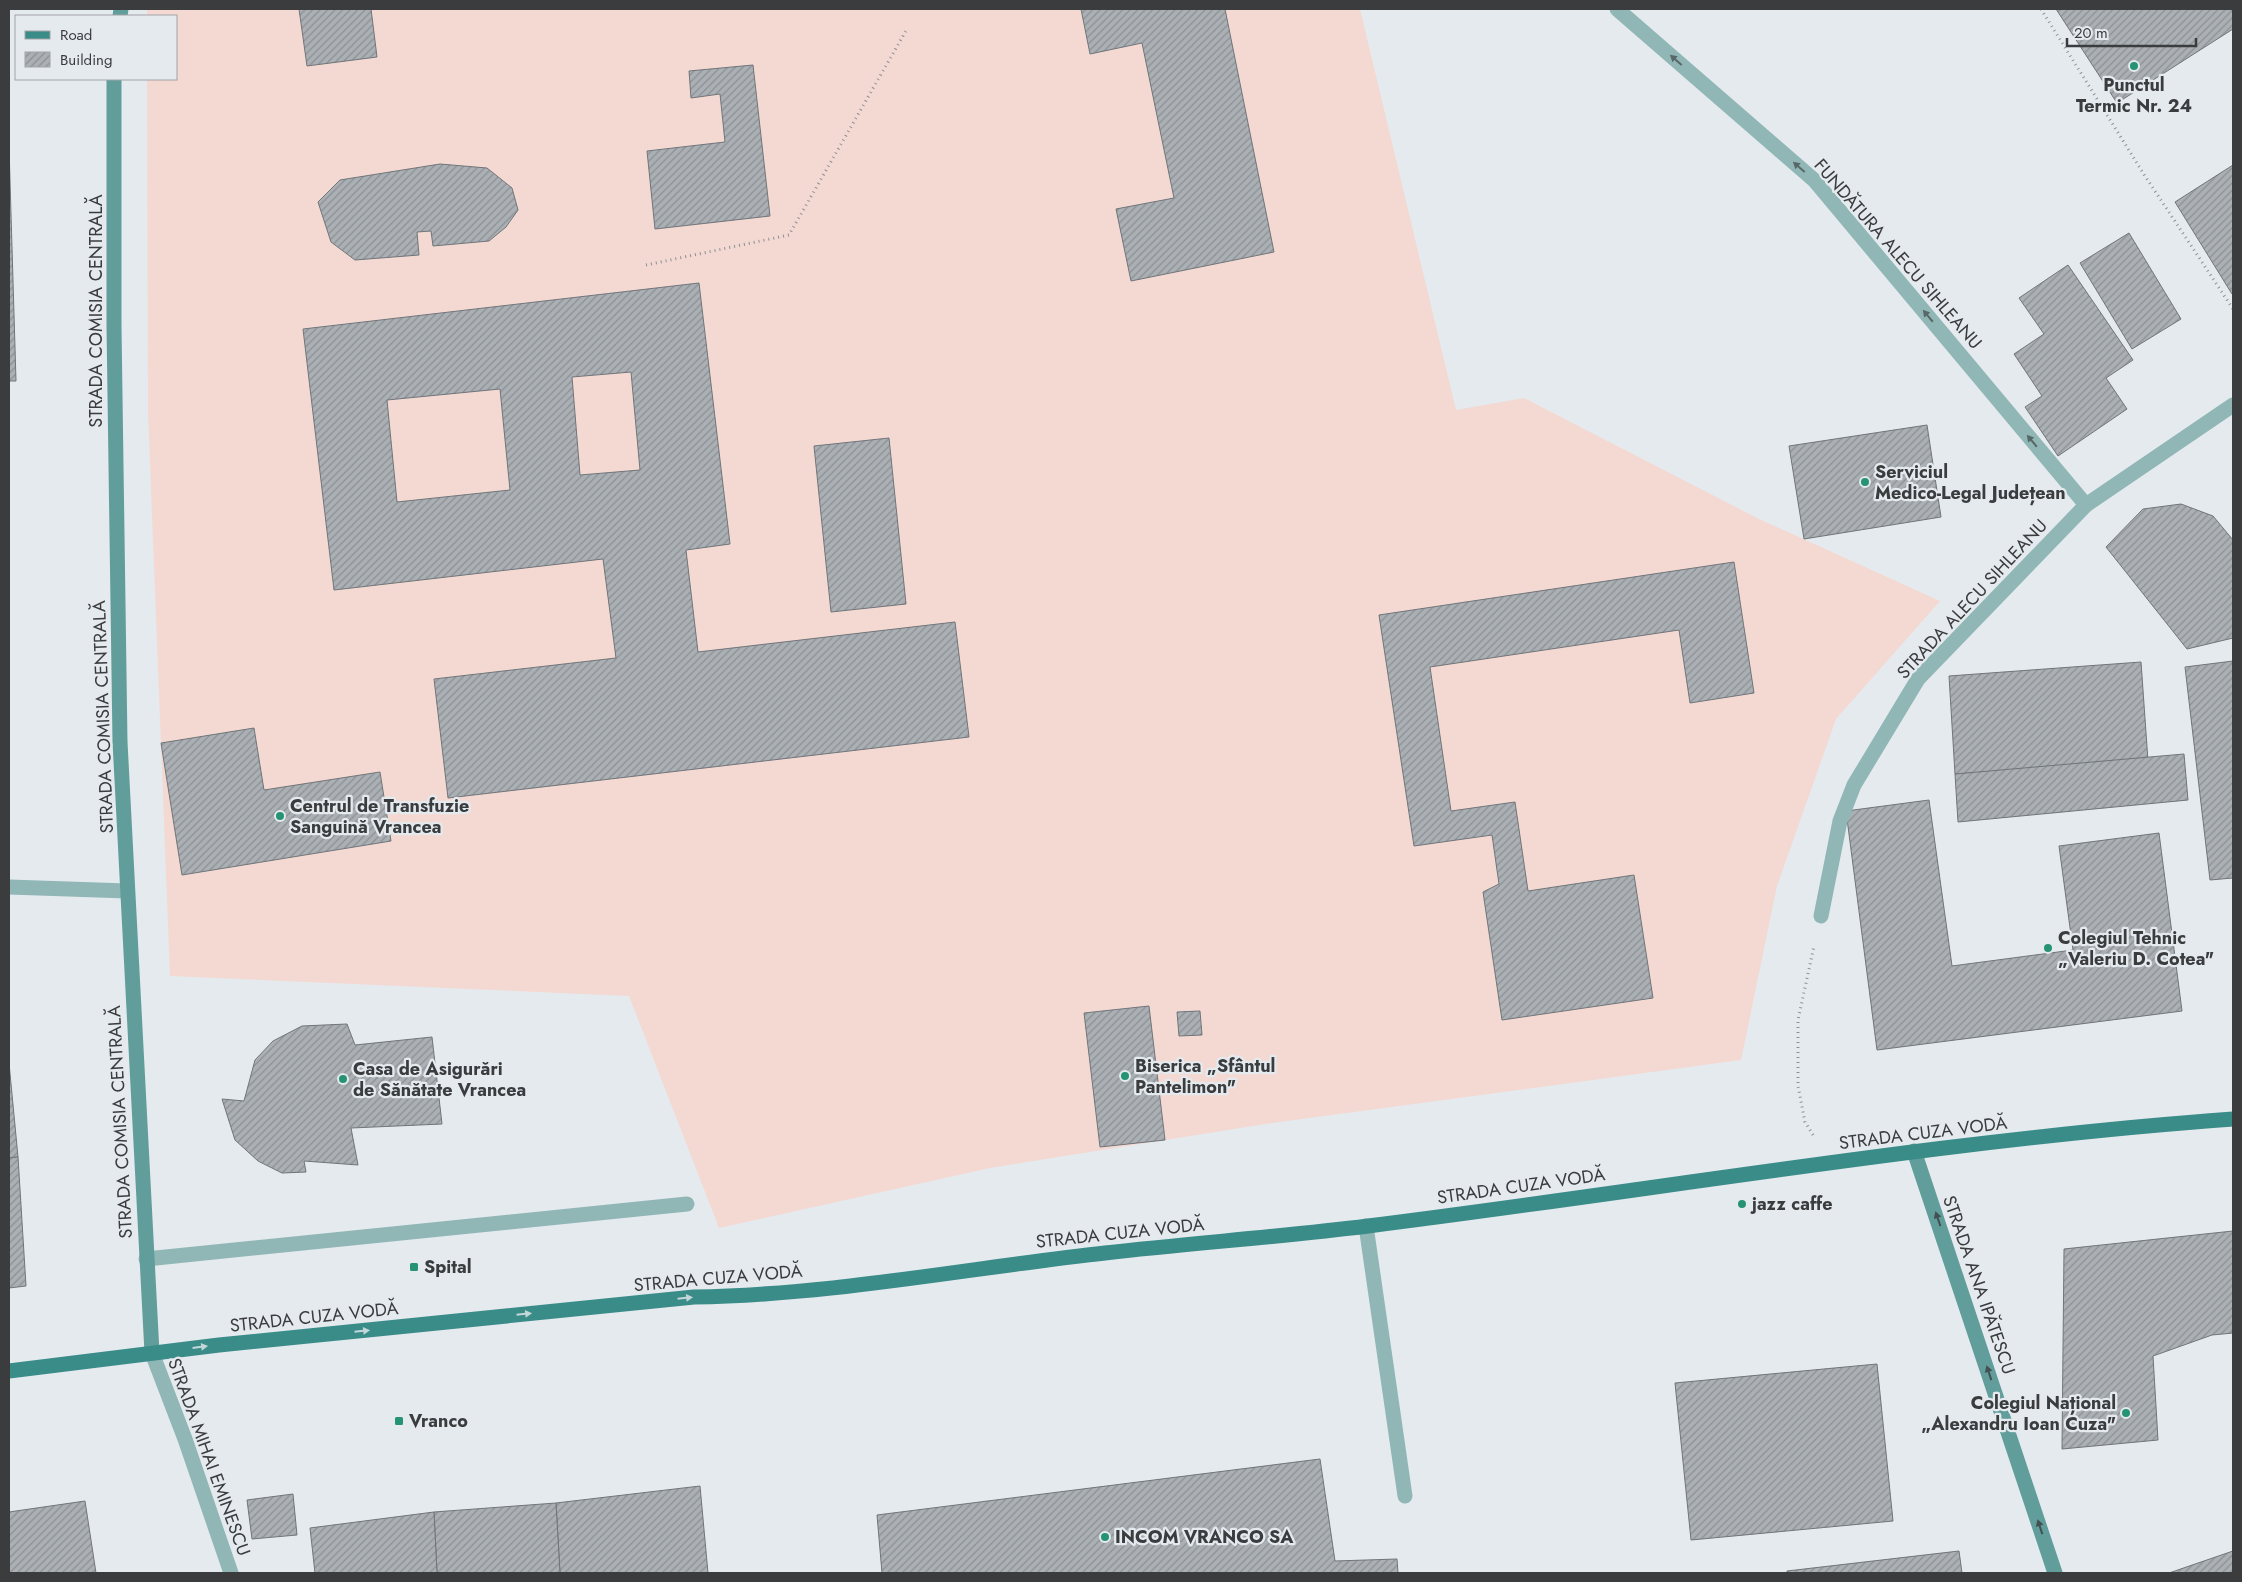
<svg xmlns="http://www.w3.org/2000/svg" width="2242" height="1582" viewBox="0 0 2242 1582" font-family="Jost,sans-serif">
<defs>
<pattern id="building-hatch" width="6" height="6" patternUnits="userSpaceOnUse" patternTransform="scale(1.25)"><rect width="6" height="6" fill="#abb0b5"/><path d="M-1 1l2-2M0 6l6-6M5 7l2-2" fill="none" stroke="#8c9095"/></pattern>
</defs>
<rect width="100%" height="100%" fill="#e5eaef"/>
<path fill="#f3d9d2" d="M147,9h1213l96,401 68,-12 235,121 181,82 -104,118 -59,167 -36,174 -469,63 -282,45 -271,60 -90,-232 -459,-20 -22,-564 -1,-333h29v-63h-29z"/>
<g fill="url(#building-hatch)" stroke="#70757a" fill-rule="evenodd">
<path d="M299,9h72l6,48 -70,9z"/>
<path d="M1081,9h144l49,243 -143,29 -15,-72 58,-11 -32,-155 -52,11z"/>
<path d="M2056,9h177v20l-116,74z"/>
<path d="M753,65l17,151 -115,13 -8,-78 78,-9 -5,-48 -29,4 -2,-27z"/>
<path d="M9,147l7,234h-7z"/>
<path d="M440,164l47,4 25,20 6,22 -12,17 -17,14 -56,5 -2,-15 -14,1 2,23 -64,5 -24,-18 -13,-40 22,-22z"/>
<path d="M2233,165v128l-1,1 -57,-92z"/>
<path d="M2129,233l52,86 -49,30 -52,-86z"/>
<path d="M2068,265l65,95 -27,18 21,31 -69,47 -33,-49 17,-11 -28,-42 30,-20 -25,-36z"/>
<path d="M699,283l31,261 -44,6 12,102 257,-30 14,115 -521,61 -14,-119 182,-21 -13,-99 -269,31 -31,-261zM631,372l9,98 -60,5 -8,-98zM500,389l10,101 -113,12 -10,-102z"/>
<path d="M1927,425l14,92 -137,22 -15,-93z"/>
<path d="M889,438l17,166 -75,8 -17,-166z"/>
<path d="M2181,504l32,12 20,24v98l-46,11 -81,-102 37,-38z"/>
<path d="M1734,562l20,131 -64,10 -11,-73 -249,37 21,144 64,-9 13,89 106,-16 19,123 -151,22 -19,-128 16,-8 -7,-49 -78,11 -35,-231z"/>
<path d="M2233,661v217l-23,2 -25,-213z"/>
<path d="M2141,662l7,99 -193,13 -6,-98z"/>
<path d="M254,728l10,62 116,-18 11,69 -209,34 -21,-132z"/>
<path d="M2184,754l4,46 -230,22 -3,-48z"/>
<path d="M1929,800l23,166 121,-16 -14,-104 100,-13 23,178 -305,39 -31,-239z"/>
<path d="M1149,1006l16,134 -65,7 -16,-134z"/>
<path d="M1200,1011l2,24 -23,1 -2,-24z"/>
<path d="M347,1024l8,21 77,-8 10,87 -91,4 7,37 -54,-4 2,11 -24,1 -24,-12 -23,-21 -13,-41 22,2 11,-41 18,-19 29,-15z"/>
<path d="M9,1063l9,94 -9,1z"/>
<path d="M18,1157l8,129 -17,2v-130z"/>
<path d="M2233,1231v102l-21,2 -59,21 5,84 -96,9 2,-200z"/>
<path d="M1877,1364l16,157 -202,19 -16,-157z"/>
<path d="M1320,1459l15,102 62,-2 1,14h-516l-5,-58z"/>
<path d="M700,1486l8,87h-148l-4,-70z"/>
<path d="M293,1494l4,41 -45,4 -5,-39z"/>
<path d="M85,1501l11,72h-87v-61z"/>
<path d="M556,1503l4,70h-123l-3,-61z"/>
<path d="M434,1512l3,61h-122l-5,-45z"/>
<path d="M1959,1551l3,22h-175v-2z"/>
<path d="M2233,1551v22h-64z"/>
</g>
<g fill="none" stroke-linecap="round" stroke-linejoin="round">
<g stroke="#8d9194" stroke-width="3" stroke-dasharray="1 4" stroke-linecap="butt">
<path d="M2041,9l104,167 88,133"/>
<path d="M646,265l143,-30 118,-206"/>
<path d="M1813,1135l-8,-13 -7,-36v-66l16,-74"/>
</g>
<g stroke="#90b7b5" stroke-width="15">
<path d="M9,887l118,4"/>
<path d="M1366,1226l39,270"/>
<path d="M146,1259l541,-55"/>
</g>
<g stroke="#90b7b5" stroke-width="15">
<path d="M1617,9l197,171 272,325"/>
<path d="M1821,916l19,-95 14,-36 64,-106 168,-174 147,-100"/>
<path d="M152,1353l33,86 46,134"/>
</g>
<g stroke="#619e9b" stroke-width="15">
<path d="M120,16l1,-7"/>
<path d="M114,79v247l6,416 32,611"/>
<path d="M1914,1151l141,422"/>
</g>
<path stroke="#3a8c88" stroke-width="15" d="M9,1371l210,-26 475,-48c138,-2 274,-29 411,-44 87,-10 175,-16 263,-27 288,-36 575,-86 865,-107"/>
</g>
<defs><path id="oneway-solid" d="M-6-.8H1V-3.2L6.5 0L1 3.2V.8H-6Z" transform="scale(1.25)"/></defs>
<g fill="#586768">
<use href="#oneway-solid" transform="translate(1676 60) rotate(-139)"/>
<use href="#oneway-solid" transform="translate(1799 167) rotate(-139)"/>
<use href="#oneway-solid" transform="translate(1928 316) rotate(-130)"/>
<use href="#oneway-solid" transform="translate(2032 441) rotate(-130)"/>
</g>
<g fill="#425051">
<use href="#oneway-solid" transform="translate(1938 1219) rotate(-109)"/>
<use href="#oneway-solid" transform="translate(1989 1373) rotate(-108)"/>
<use href="#oneway-solid" transform="translate(2040 1527) rotate(-108)"/>
</g>
<g fill="#c3d7da">
<use href="#oneway-solid" transform="translate(685 1298) rotate(-6)"/>
<use href="#oneway-solid" transform="translate(524 1314) rotate(-6)"/>
<use href="#oneway-solid" transform="translate(362 1331) rotate(-6)"/>
<use href="#oneway-solid" transform="translate(200 1347) rotate(-7)"/>
</g>
<g fill="#259374" stroke="#e5eaef" stroke-width="2">
<circle cx="2134" cy="66" r="5"/>
<circle cx="1865" cy="482" r="5"/>
<circle cx="280" cy="816" r="5"/>
<circle cx="2048" cy="948" r="5"/>
<circle cx="1125" cy="1076" r="5"/>
<circle cx="343" cy="1079" r="5"/>
<circle cx="1742" cy="1204" r="5"/>
<rect x="409" y="1262" width="10" height="10" rx="2.5"/>
<circle cx="2126" cy="1413" r="5"/>
<rect x="394" y="1416" width="10" height="10" rx="2.5"/>
<circle cx="1105" cy="1537" r="5"/>
</g>
<g text-anchor="middle" dominant-baseline="central" stroke-width="4.5" stroke-linejoin="round" paint-order="stroke">
<g font-size="18" font-weight="bold" fill="#3a3c3e" stroke="#e5eaef" text-anchor="start">
<text x="2134" y="85" text-anchor="middle">Punctul<tspan x="2134" dy="21">Termic Nr. 24</tspan></text>
<text x="1875" y="472">Serviciul<tspan x="1875" dy="21">Medico-Legal Județean</tspan></text>
<text x="290" y="806">Centrul de Transfuzie<tspan x="290" dy="21">Sanguină Vrancea</tspan></text>
<text x="2058" y="938">Colegiul Tehnic<tspan x="2058" dy="21">„Valeriu D. Cotea"</tspan></text>
<text x="1135" y="1066">Biserica „Sfântul<tspan x="1135" dy="21">Pantelimon"</tspan></text>
<text x="353" y="1069">Casa de Asigurări<tspan x="353" dy="21">de Sănătate Vrancea</tspan></text>
<text x="1752" y="1204">jazz caffe</text>
<text x="424" y="1267">Spital</text>
<text x="2116" y="1403" text-anchor="end">Colegiul Național<tspan x="2116" dy="21">„Alexandru Ioan Cuza"</tspan></text>
<text x="409" y="1421">Vranco</text>
<text x="1115" y="1537">INCOM VRANCO SA</text>
</g>
<g font-size="18" fill="#3a3c3e" stroke="#e5eaef">
<text transform="translate(1898 254) rotate(49)">FUNDĂTURA ALECU SIHLEANU</text>
<text transform="translate(96 311) rotate(-90)">STRADA COMISIA CENTRALĂ</text>
<text transform="translate(1972 599) rotate(-47)">STRADA ALECU SIHLEANU</text>
<text transform="translate(103 717) rotate(-92)">STRADA COMISIA CENTRALĂ</text>
<text transform="translate(120 1122) rotate(-93)">STRADA COMISIA CENTRALĂ</text>
<text transform="translate(1923 1133) rotate(-7)">STRADA CUZA VODĂ</text>
<text transform="translate(1521 1186) rotate(-8)">STRADA CUZA VODĂ</text>
<text transform="translate(1120 1233) rotate(-6)">STRADA CUZA VODĂ</text>
<text transform="translate(718 1278) rotate(-5)">STRADA CUZA VODĂ</text>
<text transform="translate(1979 1285) rotate(71)">STRADA ANA IPĂTESCU</text>
<text transform="translate(314 1317) rotate(-6)">STRADA CUZA VODĂ</text>
<text transform="translate(209 1457) rotate(70)">STRADA MIHAI EMINESCU</text>
</g>
</g>
<rect width="2242" height="1582" fill="none" stroke="#3a3c3e" stroke-width="20"/>
<rect x="15" y="15" width="162" height="65" fill="#e5eaef" stroke="#a1a4a8"/>
<rect x="25" y="31" width="25" height="8" fill="#3a8c88" stroke="#a1a4a8"/>
<text x="60" y="40" font-size="15" fill="#3a3c3e">Road</text>
<rect x="25" y="52" width="25" height="15" fill="url(#building-hatch)" stroke="#a1a4a8"/>
<text x="60" y="65" font-size="15" fill="#3a3c3e">Building</text>
<path d="M2067 38v8h129v-8" fill="none" stroke="#3a3c3e" stroke-width="2.5"/>
<text x="2074" y="38" font-size="15" fill="#3a3c3e" stroke="#e5eaef" stroke-width="4" paint-order="stroke">20 m</text>
</svg>
